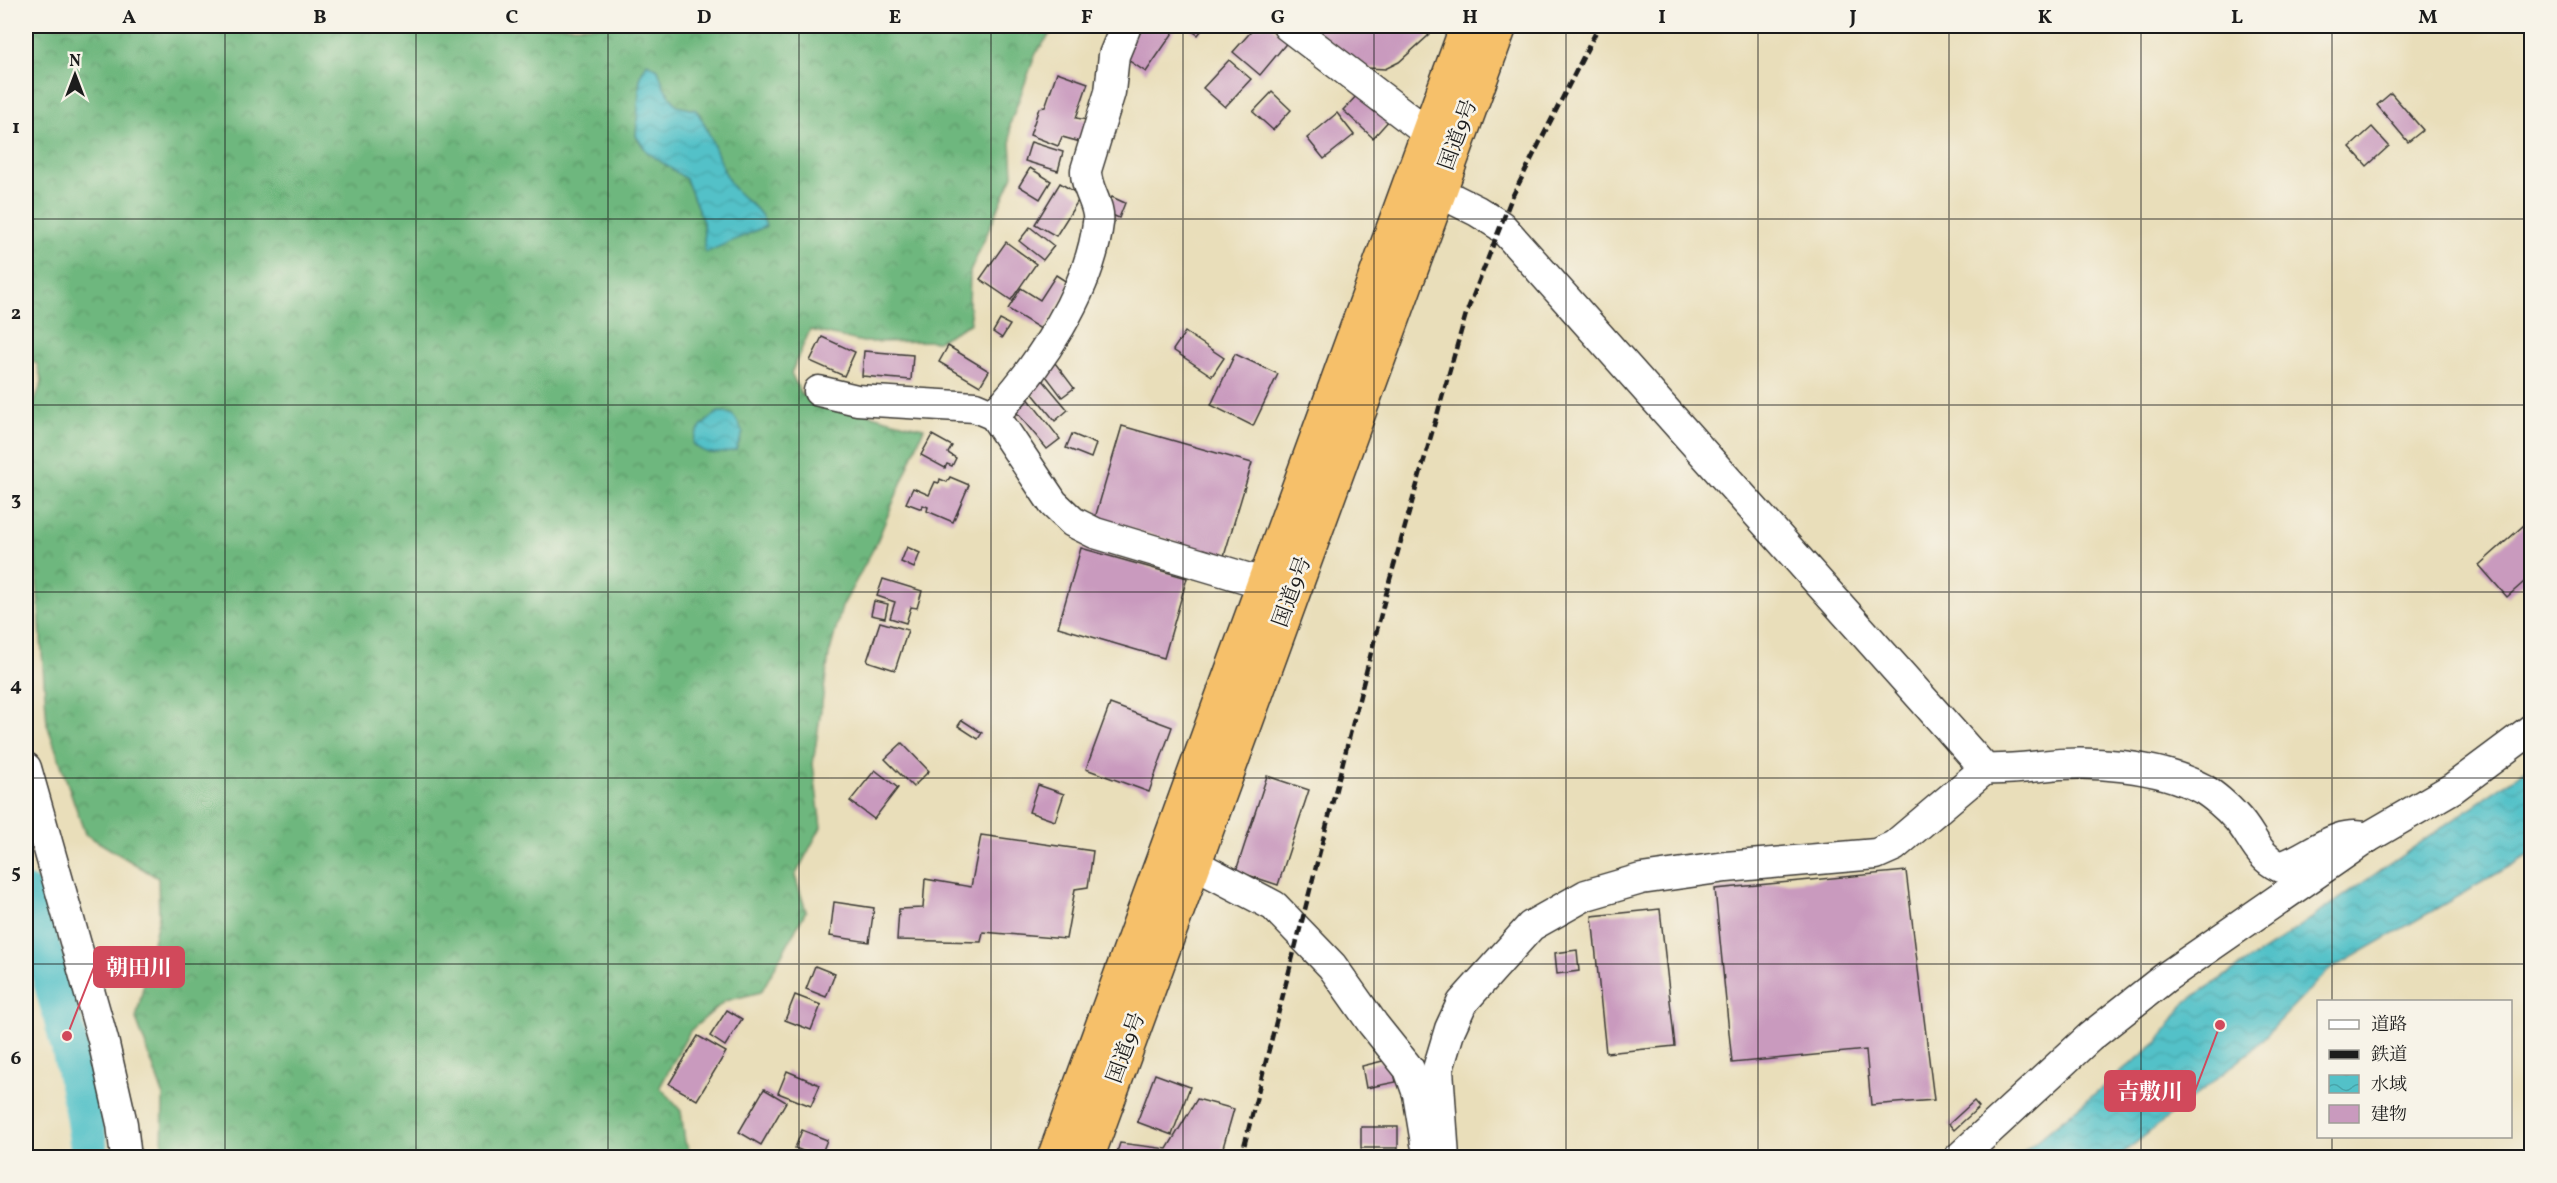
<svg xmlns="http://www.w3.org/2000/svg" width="2557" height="1183" viewBox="0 0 2557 1183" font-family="Vollkorn,'Noto Serif JP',serif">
<defs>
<pattern id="forest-crowns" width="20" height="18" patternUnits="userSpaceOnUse" patternTransform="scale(1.5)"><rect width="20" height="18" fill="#6eb77e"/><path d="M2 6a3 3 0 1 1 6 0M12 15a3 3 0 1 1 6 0" fill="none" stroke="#5a9466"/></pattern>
<pattern id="water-waves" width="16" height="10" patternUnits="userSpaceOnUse" patternTransform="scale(1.5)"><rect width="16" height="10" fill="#53c1c8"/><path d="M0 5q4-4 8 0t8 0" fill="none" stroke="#48a5ab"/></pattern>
</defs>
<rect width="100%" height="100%" fill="#f7f3e8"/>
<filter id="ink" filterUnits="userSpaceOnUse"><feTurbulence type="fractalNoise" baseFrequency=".0167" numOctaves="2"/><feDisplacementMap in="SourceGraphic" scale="12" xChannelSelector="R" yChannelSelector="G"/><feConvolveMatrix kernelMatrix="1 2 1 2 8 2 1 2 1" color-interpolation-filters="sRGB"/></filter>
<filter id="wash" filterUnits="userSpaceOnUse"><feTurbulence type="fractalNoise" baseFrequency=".008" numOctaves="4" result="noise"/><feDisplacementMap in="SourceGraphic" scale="24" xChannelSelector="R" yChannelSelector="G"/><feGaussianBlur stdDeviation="1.35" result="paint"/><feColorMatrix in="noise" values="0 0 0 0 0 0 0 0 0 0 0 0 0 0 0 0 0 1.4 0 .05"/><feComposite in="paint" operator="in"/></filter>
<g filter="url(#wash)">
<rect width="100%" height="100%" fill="#e9deba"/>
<path fill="url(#forest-crowns)" stroke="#456a4d" stroke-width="1.5" d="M26,26h1030l-20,27 -26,71 3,51 -43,97 -1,33 2,18 -33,18 -75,1 -53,-12 -19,43 10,21c41,11 81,26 123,34l-48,116 -34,63 -13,48 -16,109 8,63 -26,49 11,35 -45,81 -36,9 -35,30 -30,56 21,24 4,31 8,15h-531l1,-63 -27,-75 23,-103 -1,-38 -73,-44 -38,-110 -21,-299 16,-43 -5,-18 -11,-7z"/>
<g fill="url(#water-waves)" stroke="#386e72" stroke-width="1.5">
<path d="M647,63l11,6 6,18 13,19 19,4c15,21 21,48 33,71 12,22 30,21 37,45l-61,27 -2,-31 -17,-43 -39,-27 -11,-16 4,-60z"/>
<path d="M718,412c18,0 18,7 25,21l-7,17c-18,4 -29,7 -43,-6 2,-15 14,-23 25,-32z"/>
<path d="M2531,766v88l-203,117 -78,81 -132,105h-101l142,-116 26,-39 88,-57z"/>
</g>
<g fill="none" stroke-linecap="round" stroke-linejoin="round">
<path stroke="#53c1c8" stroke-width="38" d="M26,895c26,85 54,173 64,263"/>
</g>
<g id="blocks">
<g fill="#c99abe">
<path d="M1139,26l38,1 -31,45 -27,-18z"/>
<path d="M1189,26h16l-7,9 -10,-7z"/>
<path d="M1256,26h15l18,14 -29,35 -27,-23z"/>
<path d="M1308,26h118l-3,5 6,4 -30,27 -14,7 -17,-1z"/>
<path d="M1229,60l22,19 -26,28 -22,-19z"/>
<path d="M1057,72l31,11 -12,35 17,3 -9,22 -22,-6 -4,9 -28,-11 9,-27 6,-1z"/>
<path d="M1362,90l29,28 -18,20 -30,-28z"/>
<path d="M1272,92l19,18 -18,20 -20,-18z"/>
<path d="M2391,93l32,37 -15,12 -31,-37z"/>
<path d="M1337,113l17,22 -30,24 -17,-21z"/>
<path d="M2372,127l17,19 -22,20 -17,-19z"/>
<path d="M1031,142l32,10 -5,19 -33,-10z"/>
<path d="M1030,168l21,13 -11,18 -21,-13z"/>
<path d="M1060,183l21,13 -25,40 -21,-12z"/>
<path d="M1112,197l13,6 -6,15 -14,-6z"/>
<path d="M1030,227l24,19 -11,14 -24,-19z"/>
<path d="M1006,242l30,22 -25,36 -31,-21z"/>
<path d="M1056,275l14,9 -26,47 -36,-22 13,-21 19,12z"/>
<path d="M1000,320l10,5 -8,13 -9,-6z"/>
<path d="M1185,332l39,26 -12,18 -39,-26z"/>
<path d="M822,337l33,15 -11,24 -34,-15z"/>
<path d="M948,346l41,25 -9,15 -41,-24z"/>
<path d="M864,351l49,4 -2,25 -49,-4z"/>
<path d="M1235,354l43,20 -25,52 -42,-21z"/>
<path d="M1052,359l22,29 -12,9 -22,-29z"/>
<path d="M1042,379l26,31 -13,11 -26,-32z"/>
<path d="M1027,397l33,42 -13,10 -34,-41z"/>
<path d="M1122,426l130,37 -28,93 -129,-38z"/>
<path d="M1072,434l24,10 -5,14 -25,-10z"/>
<path d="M932,435l20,11 -4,7 8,5 -4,8 -5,-2 -2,4 -24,-13z"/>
<path d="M950,477l19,8 -16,37 -26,-11 1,-4 -5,-2 -1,4 -16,-6 7,-15 16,7 6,-13 4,1 1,-4 7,3z"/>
<path d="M2532,518v57l-25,22 -28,-32z"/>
<path d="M907,547l13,6 -6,15 -13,-6z"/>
<path d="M1081,548l106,30 -23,80 -106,-31z"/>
<path d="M883,579l39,12 -5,17 -6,-1 -5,16 -16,-5 5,-16 -18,-6z"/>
<path d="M874,601l14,3 -3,14 -14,-3z"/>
<path d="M880,622l28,8 -13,40 -28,-9z"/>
<path d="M1110,704l62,23 -23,65 -63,-23z"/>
<path d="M962,720l20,13 -4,6 -20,-13z"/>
<path d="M902,743l27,28 -16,16 -28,-28z"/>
<path d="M875,770l23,18 -24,31 -24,-18z"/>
<path d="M1267,776l42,14 -31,95 -42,-14z"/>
<path d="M1038,785l26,9 -9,27 -26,-9z"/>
<path d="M981,835l112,16 -5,36 -13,2 -9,50 -83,-7 -2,10 -84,-2 2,-31 24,-1 2,-29 46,8z"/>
<path d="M1906,871l28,229 -63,5 -5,-55 -134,13 -17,-174z"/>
<path d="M834,902l40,6 -5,34 -39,-6z"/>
<path d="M1660,909l15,137 -69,7 -14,-137z"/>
<path d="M1577,950l2,21 -22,3 -2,-21z"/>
<path d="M815,966l20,8 -9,23 -20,-8z"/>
<path d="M795,995l26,10 -10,25 -26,-10z"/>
<path d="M727,1010l15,9 -17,27 -15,-10z"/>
<path d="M698,1036l28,16 -29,48 -28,-16z"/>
<path d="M1391,1059l5,23 -30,6 -4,-22z"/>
<path d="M787,1071l33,14 -9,21 -33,-13z"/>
<path d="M1155,1074l35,13 -18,48 -35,-13z"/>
<path d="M764,1089l22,13 -25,43 -22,-13z"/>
<path d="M1197,1099l37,10 -14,49h-105l5,-15 47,6z"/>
<path d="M1974,1101l5,6 -25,23 -5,-6z"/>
<rect x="1361" y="1127" width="37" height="21"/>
<path d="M802,1130l25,10 -7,18 -25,-10z"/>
</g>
</g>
</g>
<g filter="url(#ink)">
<use href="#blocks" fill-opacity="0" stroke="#3b3934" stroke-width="1.5"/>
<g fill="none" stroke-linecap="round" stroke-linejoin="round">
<g stroke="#3b3934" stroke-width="33">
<g id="minor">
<path d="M1288,26l140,107"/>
<path d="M1439,192l38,19 24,15 484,543c19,1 36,-1 55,-3 49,-6 119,-1 163,23 10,6 24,18 32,27 18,18 20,39 45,51 29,-8 56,-39 87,-29"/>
<path d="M819,391l38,9 118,7 19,8 59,88 20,19 22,11 168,50"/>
<path d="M994,415c45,-49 96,-124 104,-192 3,-18 -13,-34 -12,-53l24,-78 4,-37 12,-29"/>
<path d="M26,768l77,272 19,84 4,34"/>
<path d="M1194,864l80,42 58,60 41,58 36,45 9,25 8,49"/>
<path d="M1444,1158l-6,-89 12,-40 12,-26 69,-77 55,-31 55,-16 85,-12 150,-13 18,-8 91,-77"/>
<path d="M1959,1158l131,-121 76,-60 201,-139 86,-50 79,-59"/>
</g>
</g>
<g stroke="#3b3934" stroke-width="36">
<g id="highway">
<path d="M1054,1158l413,-1132"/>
<path d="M1087,1158l413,-1132"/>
</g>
</g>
<use href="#minor" stroke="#fff" stroke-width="30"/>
<use href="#highway" stroke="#f6c06b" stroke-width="33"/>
<path stroke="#1c1c1c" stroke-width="4.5" stroke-dasharray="9 4.5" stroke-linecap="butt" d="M1241,1158l149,-579 76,-265 46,-117 87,-171"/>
</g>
</g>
<path fill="none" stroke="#1c1c1c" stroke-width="1.5" stroke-opacity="0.55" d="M225,26v1132M416,26v1132M608,26v1132M799,26v1132M991,26v1132M1183,26v1132M1374,26v1132M1566,26v1132M1758,26v1132M1949,26v1132M2141,26v1132M2332,26v976M26,219h2506M26,405h2506M26,592h2506M26,778h2506M26,964h2506M2332,1136v22"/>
<g text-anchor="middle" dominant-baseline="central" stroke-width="5" stroke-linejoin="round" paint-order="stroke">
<g font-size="21" fill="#1c1c1c" stroke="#f7f3e8">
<text transform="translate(1459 135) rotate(-70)">国道9号</text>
<text transform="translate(1293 592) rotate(-70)">国道9号</text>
<text transform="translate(1127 1048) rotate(-70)">国道9号</text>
</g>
</g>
<path fill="none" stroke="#d1495b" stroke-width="2" d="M67 1036L94 967M2220 1025L2195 1091"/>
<g fill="#d1495b" stroke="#f7f3e8" stroke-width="2">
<circle cx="67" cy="1036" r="6"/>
<circle cx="2220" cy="1025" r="6"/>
</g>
<g fill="#d1495b" stroke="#d1495b" stroke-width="2">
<rect x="94" y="947" width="90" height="40" rx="6"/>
<rect x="2105" y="1071" width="90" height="40" rx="6"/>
</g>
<g font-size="22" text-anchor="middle" font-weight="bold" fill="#fff">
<text x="139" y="975">朝田川</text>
<text x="2150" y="1099">吉敷川</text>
</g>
<rect width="2557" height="1183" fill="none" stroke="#f7f3e8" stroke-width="66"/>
<rect x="2317" y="1000" width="195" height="138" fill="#f7f3e8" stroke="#9f9d96" stroke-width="1.5"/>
<rect x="2329" y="1020" width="30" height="9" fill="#ffffff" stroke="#9f9d96" stroke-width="1.5"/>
<text x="2371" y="1030" font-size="18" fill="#1c1c1c">道路</text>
<rect x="2329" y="1050" width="30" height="9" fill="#1c1c1c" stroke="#9f9d96" stroke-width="1.5"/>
<text x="2371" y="1060" font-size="18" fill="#1c1c1c">鉄道</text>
<rect x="2329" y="1075" width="30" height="18" fill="url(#water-waves)" stroke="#9f9d96" stroke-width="1.5"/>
<text x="2371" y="1090" font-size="18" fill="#1c1c1c">水域</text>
<rect x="2329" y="1105" width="30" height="18" fill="#c99abe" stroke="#9f9d96" stroke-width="1.5"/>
<text x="2371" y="1120" font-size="18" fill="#1c1c1c">建物</text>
<g transform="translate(75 75)" stroke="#f7f3e8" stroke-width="4.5" paint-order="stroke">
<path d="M0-4.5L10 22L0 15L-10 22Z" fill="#1c1c1c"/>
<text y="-9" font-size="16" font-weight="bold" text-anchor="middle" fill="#1c1c1c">N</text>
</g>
<rect x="33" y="33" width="2491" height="1117" fill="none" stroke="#1c1c1c" stroke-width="2"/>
<g font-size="20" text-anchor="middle" font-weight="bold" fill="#1c1c1c">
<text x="129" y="23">A</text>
<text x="320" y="23">B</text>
<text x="512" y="23">C</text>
<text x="704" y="23">D</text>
<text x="895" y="23">E</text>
<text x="1087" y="23">F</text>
<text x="1278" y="23">G</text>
<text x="1470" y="23">H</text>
<text x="1662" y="23">I</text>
<text x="1853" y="23">J</text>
<text x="2045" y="23">K</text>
<text x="2237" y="23">L</text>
<text x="2428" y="23">M</text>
<text x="16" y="133">1</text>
<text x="16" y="319">2</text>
<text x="16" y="505">3</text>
<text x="16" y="691">4</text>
<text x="16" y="878">5</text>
<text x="16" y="1064">6</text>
</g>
</svg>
